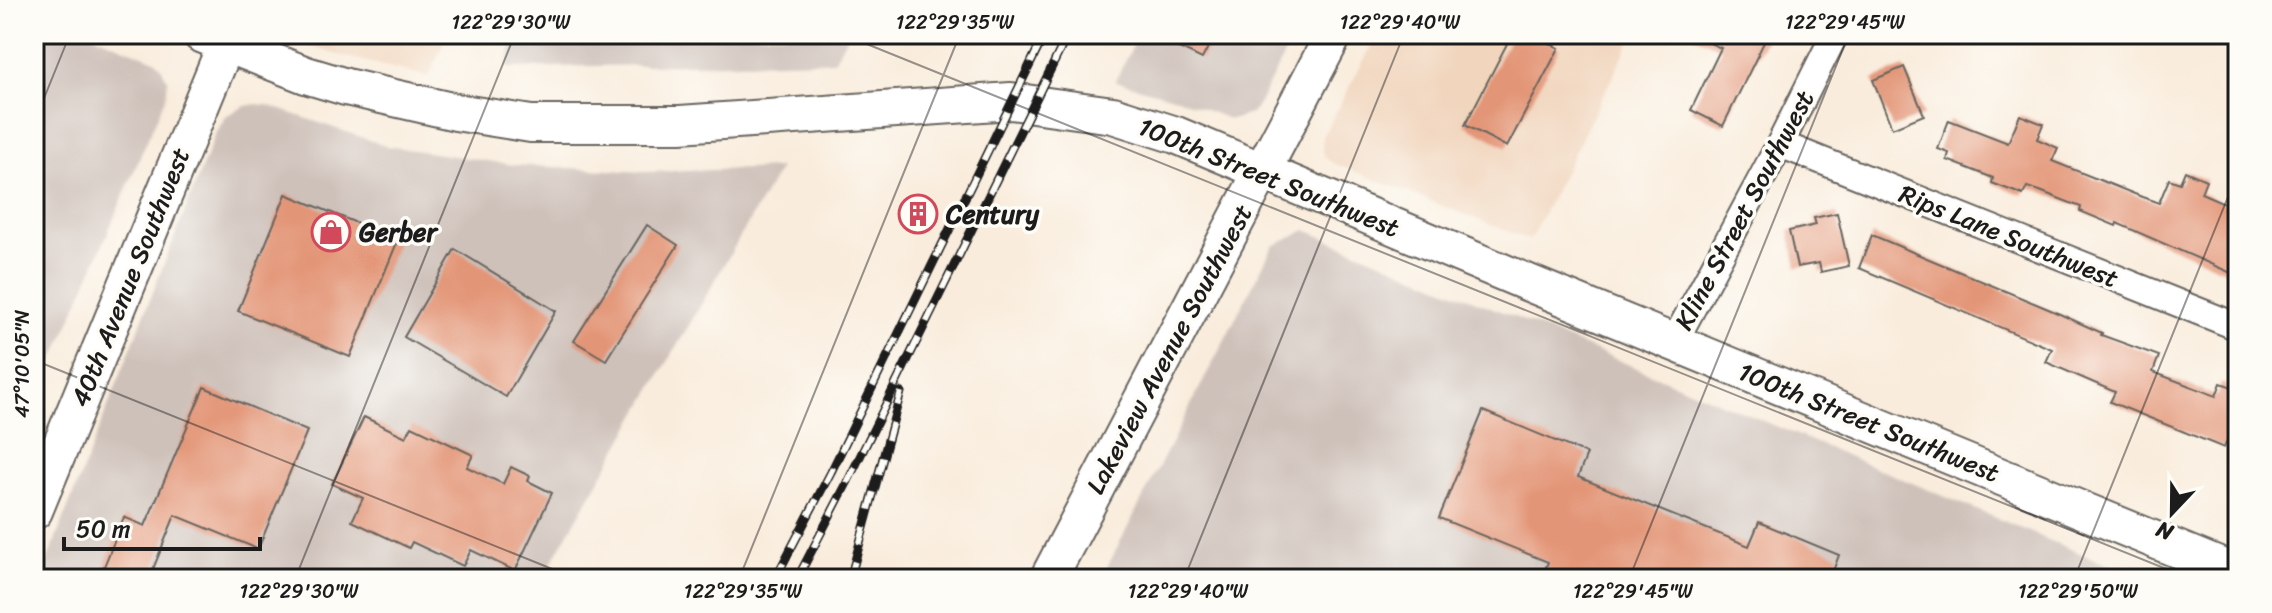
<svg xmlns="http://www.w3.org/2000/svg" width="2272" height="613" viewBox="0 0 2272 613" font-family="Sriracha,sans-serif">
<rect width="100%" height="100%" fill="#fdfcf7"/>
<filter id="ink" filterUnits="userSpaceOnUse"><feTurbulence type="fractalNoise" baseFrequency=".0125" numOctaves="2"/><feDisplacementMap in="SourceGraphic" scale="16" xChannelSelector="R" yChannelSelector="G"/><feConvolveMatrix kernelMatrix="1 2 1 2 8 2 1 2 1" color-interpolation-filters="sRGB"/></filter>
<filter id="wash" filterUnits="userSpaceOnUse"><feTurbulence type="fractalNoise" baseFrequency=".006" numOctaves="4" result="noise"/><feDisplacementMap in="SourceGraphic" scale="32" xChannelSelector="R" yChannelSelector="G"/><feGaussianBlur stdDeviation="1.8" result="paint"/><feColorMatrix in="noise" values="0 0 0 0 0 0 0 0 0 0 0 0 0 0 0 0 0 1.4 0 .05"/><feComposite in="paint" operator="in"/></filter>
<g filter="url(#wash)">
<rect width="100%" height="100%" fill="#f9ecdc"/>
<g fill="#f1d5bd">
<path d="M279,34h168l-18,43 -98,-24z"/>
<path d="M1378,34h256l-104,206 -197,-77 -7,-5 -4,-7 1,-15z"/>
</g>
<g fill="#cec1ba">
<path d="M34,34h57l64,26 6,6 7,15 -2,15 -132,310z"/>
<path d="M516,34h332l-14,27 -328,7z"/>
<path d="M1139,34h156l-39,75 -6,5 -15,5h-7l-51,-21 -62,-17z"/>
<path d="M256,104l11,1 120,41 127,19 131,7 135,-4 -238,411h-502l176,-447 11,-17 18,-9z"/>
<path d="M1306,230l836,349h-1041l172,-333z"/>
</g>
<g id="blocks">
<g fill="#e39577">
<path d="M1150,34h65l-13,25z"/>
<path d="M1512,34h21l26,14 -52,99 -42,-22z"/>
<path d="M1690,34h78l-45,92 -32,-16 30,-62z"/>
<path d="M1904,67l20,48 -32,13 -19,-48z"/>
<path d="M2020,115l23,9 -6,15 21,9 -6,13 90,36 17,6 10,-24 11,4 5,-12 21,9 -5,13 37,16v67l-121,-53 -1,3 -36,-15 1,-4 -41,-16 -13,-4 -4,8 -31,-12 1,-5 -46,-18 2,-7 -11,-4 11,-29 59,23z"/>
<path d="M286,194l112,46 -48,117 -112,-46z"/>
<path d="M1837,213l12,53 -28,6 -2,-9 -22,4 -8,-36 27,-6 -2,-7z"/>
<path d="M647,225l31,20 -72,115 -32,-19z"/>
<path d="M1872,235l181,76 49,22 -1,2 58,21 -6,16 63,24 5,-13 17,6v24l-14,35 -114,-46 5,-10 -69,-30 6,-13 -193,-81z"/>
<path d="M455,249l101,62 -50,86 -102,-60z"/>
<path d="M204,387l103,44 -49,118 -83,-34 -26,64h-50l25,-62 21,9z"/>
<path d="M1483,411l104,43 -9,23 171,69 10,-24 80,33 -9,24h-289l7,-17 -109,-44z"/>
<path d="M364,417l42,20 6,-11 61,29 -6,12 36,17 8,-17 19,9 -2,5 24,12 -37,78 -44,-21 -8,16 -51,-24 -3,6 -57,-27 11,-23 -31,-14z"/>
</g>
</g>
</g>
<g filter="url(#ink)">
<use href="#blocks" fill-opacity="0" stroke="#69655f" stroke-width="2"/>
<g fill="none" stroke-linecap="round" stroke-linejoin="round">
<g stroke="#69655f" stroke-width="30">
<g id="street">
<path d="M1780,144l458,183"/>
<path d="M1674,342l106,-198 55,-110"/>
</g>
</g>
<g stroke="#69655f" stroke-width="40">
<g id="secondary">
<path d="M201,34l105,41 40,12 110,25 75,12h149l331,-23 102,14 63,20 343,144 719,295"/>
<path d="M34,511l192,-467"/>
<path d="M1048,579l286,-545"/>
</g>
</g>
<use href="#street" stroke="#fff" stroke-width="26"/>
<use href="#secondary" stroke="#fff" stroke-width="36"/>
<g stroke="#1c1c1c" stroke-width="9">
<g id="rail">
<path d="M775,579l56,-107 214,-438"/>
<path d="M797,579l50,-96 221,-449"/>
<path d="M850,579l51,-187"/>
</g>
</g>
<use href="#rail" stroke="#fdfcf7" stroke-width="6" stroke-dasharray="18" stroke-linecap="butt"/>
</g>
</g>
<path fill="none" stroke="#1c1c1c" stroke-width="2" stroke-opacity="0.45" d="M842,34l1349,545M34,123l36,-89M34,360l543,219M295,579l220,-545M739,579l221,-545M1184,579l220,-545M1629,579l220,-545M2074,579l164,-407"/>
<defs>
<g id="building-ring" transform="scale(2)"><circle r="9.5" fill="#fdfcf7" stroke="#d1495b" stroke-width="1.5"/><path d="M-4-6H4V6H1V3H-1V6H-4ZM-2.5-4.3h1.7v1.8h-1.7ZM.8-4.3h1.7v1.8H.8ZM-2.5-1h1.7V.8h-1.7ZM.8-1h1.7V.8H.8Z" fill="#d1495b"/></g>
<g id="shop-ring" transform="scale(2)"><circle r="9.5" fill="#fdfcf7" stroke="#d1495b" stroke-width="1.5"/><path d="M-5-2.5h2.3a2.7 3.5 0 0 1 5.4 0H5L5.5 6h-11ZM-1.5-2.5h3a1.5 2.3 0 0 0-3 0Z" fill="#d1495b"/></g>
</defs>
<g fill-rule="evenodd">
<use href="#building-ring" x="918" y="214"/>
<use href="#shop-ring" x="331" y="232"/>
</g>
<g text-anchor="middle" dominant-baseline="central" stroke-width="7" stroke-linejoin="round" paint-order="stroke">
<g font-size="26" fill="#1c1c1c" stroke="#fdfcf7">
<text transform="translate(1269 177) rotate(22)">100th Street Southwest</text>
<text transform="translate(1744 210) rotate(-62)">Kline Street Southwest</text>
<text transform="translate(2009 236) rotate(22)">Rips Lane Southwest</text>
<text transform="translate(130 277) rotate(-68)">40th Avenue Southwest</text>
<text transform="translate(1169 349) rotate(-62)">Lakeview Avenue Southwest</text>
<text transform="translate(1869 422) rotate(22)">100th Street Southwest</text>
</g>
<g font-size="26" font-weight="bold" fill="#1c1c1c" stroke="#fdfcf7" text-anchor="start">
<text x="946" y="214">Century</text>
<text x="359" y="232">Gerber</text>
</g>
</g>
<rect width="2272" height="613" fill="none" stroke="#fdfcf7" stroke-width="88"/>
<g transform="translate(2172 513) rotate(202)" stroke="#fdfcf7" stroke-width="6" paint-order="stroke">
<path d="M0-6L14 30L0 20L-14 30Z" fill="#1c1c1c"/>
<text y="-12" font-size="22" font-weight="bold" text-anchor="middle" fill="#1c1c1c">N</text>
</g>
<path d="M64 537v12h196v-12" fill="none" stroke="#1c1c1c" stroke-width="4"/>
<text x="76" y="537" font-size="24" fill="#1c1c1c" stroke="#fdfcf7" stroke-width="6" paint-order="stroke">50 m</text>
<rect x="44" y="44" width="2184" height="525" fill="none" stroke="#1c1c1c" stroke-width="3"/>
<g font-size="20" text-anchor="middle" fill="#1c1c1c">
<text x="511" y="29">122°29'30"W</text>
<text x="955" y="29">122°29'35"W</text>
<text x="1400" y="29">122°29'40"W</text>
<text x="1845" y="29">122°29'45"W</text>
<text transform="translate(22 364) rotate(-90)" y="7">47°10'05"N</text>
<text x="299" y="598">122°29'30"W</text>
<text x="743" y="598">122°29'35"W</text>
<text x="1188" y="598">122°29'40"W</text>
<text x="1633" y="598">122°29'45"W</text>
<text x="2078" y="598">122°29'50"W</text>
</g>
</svg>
